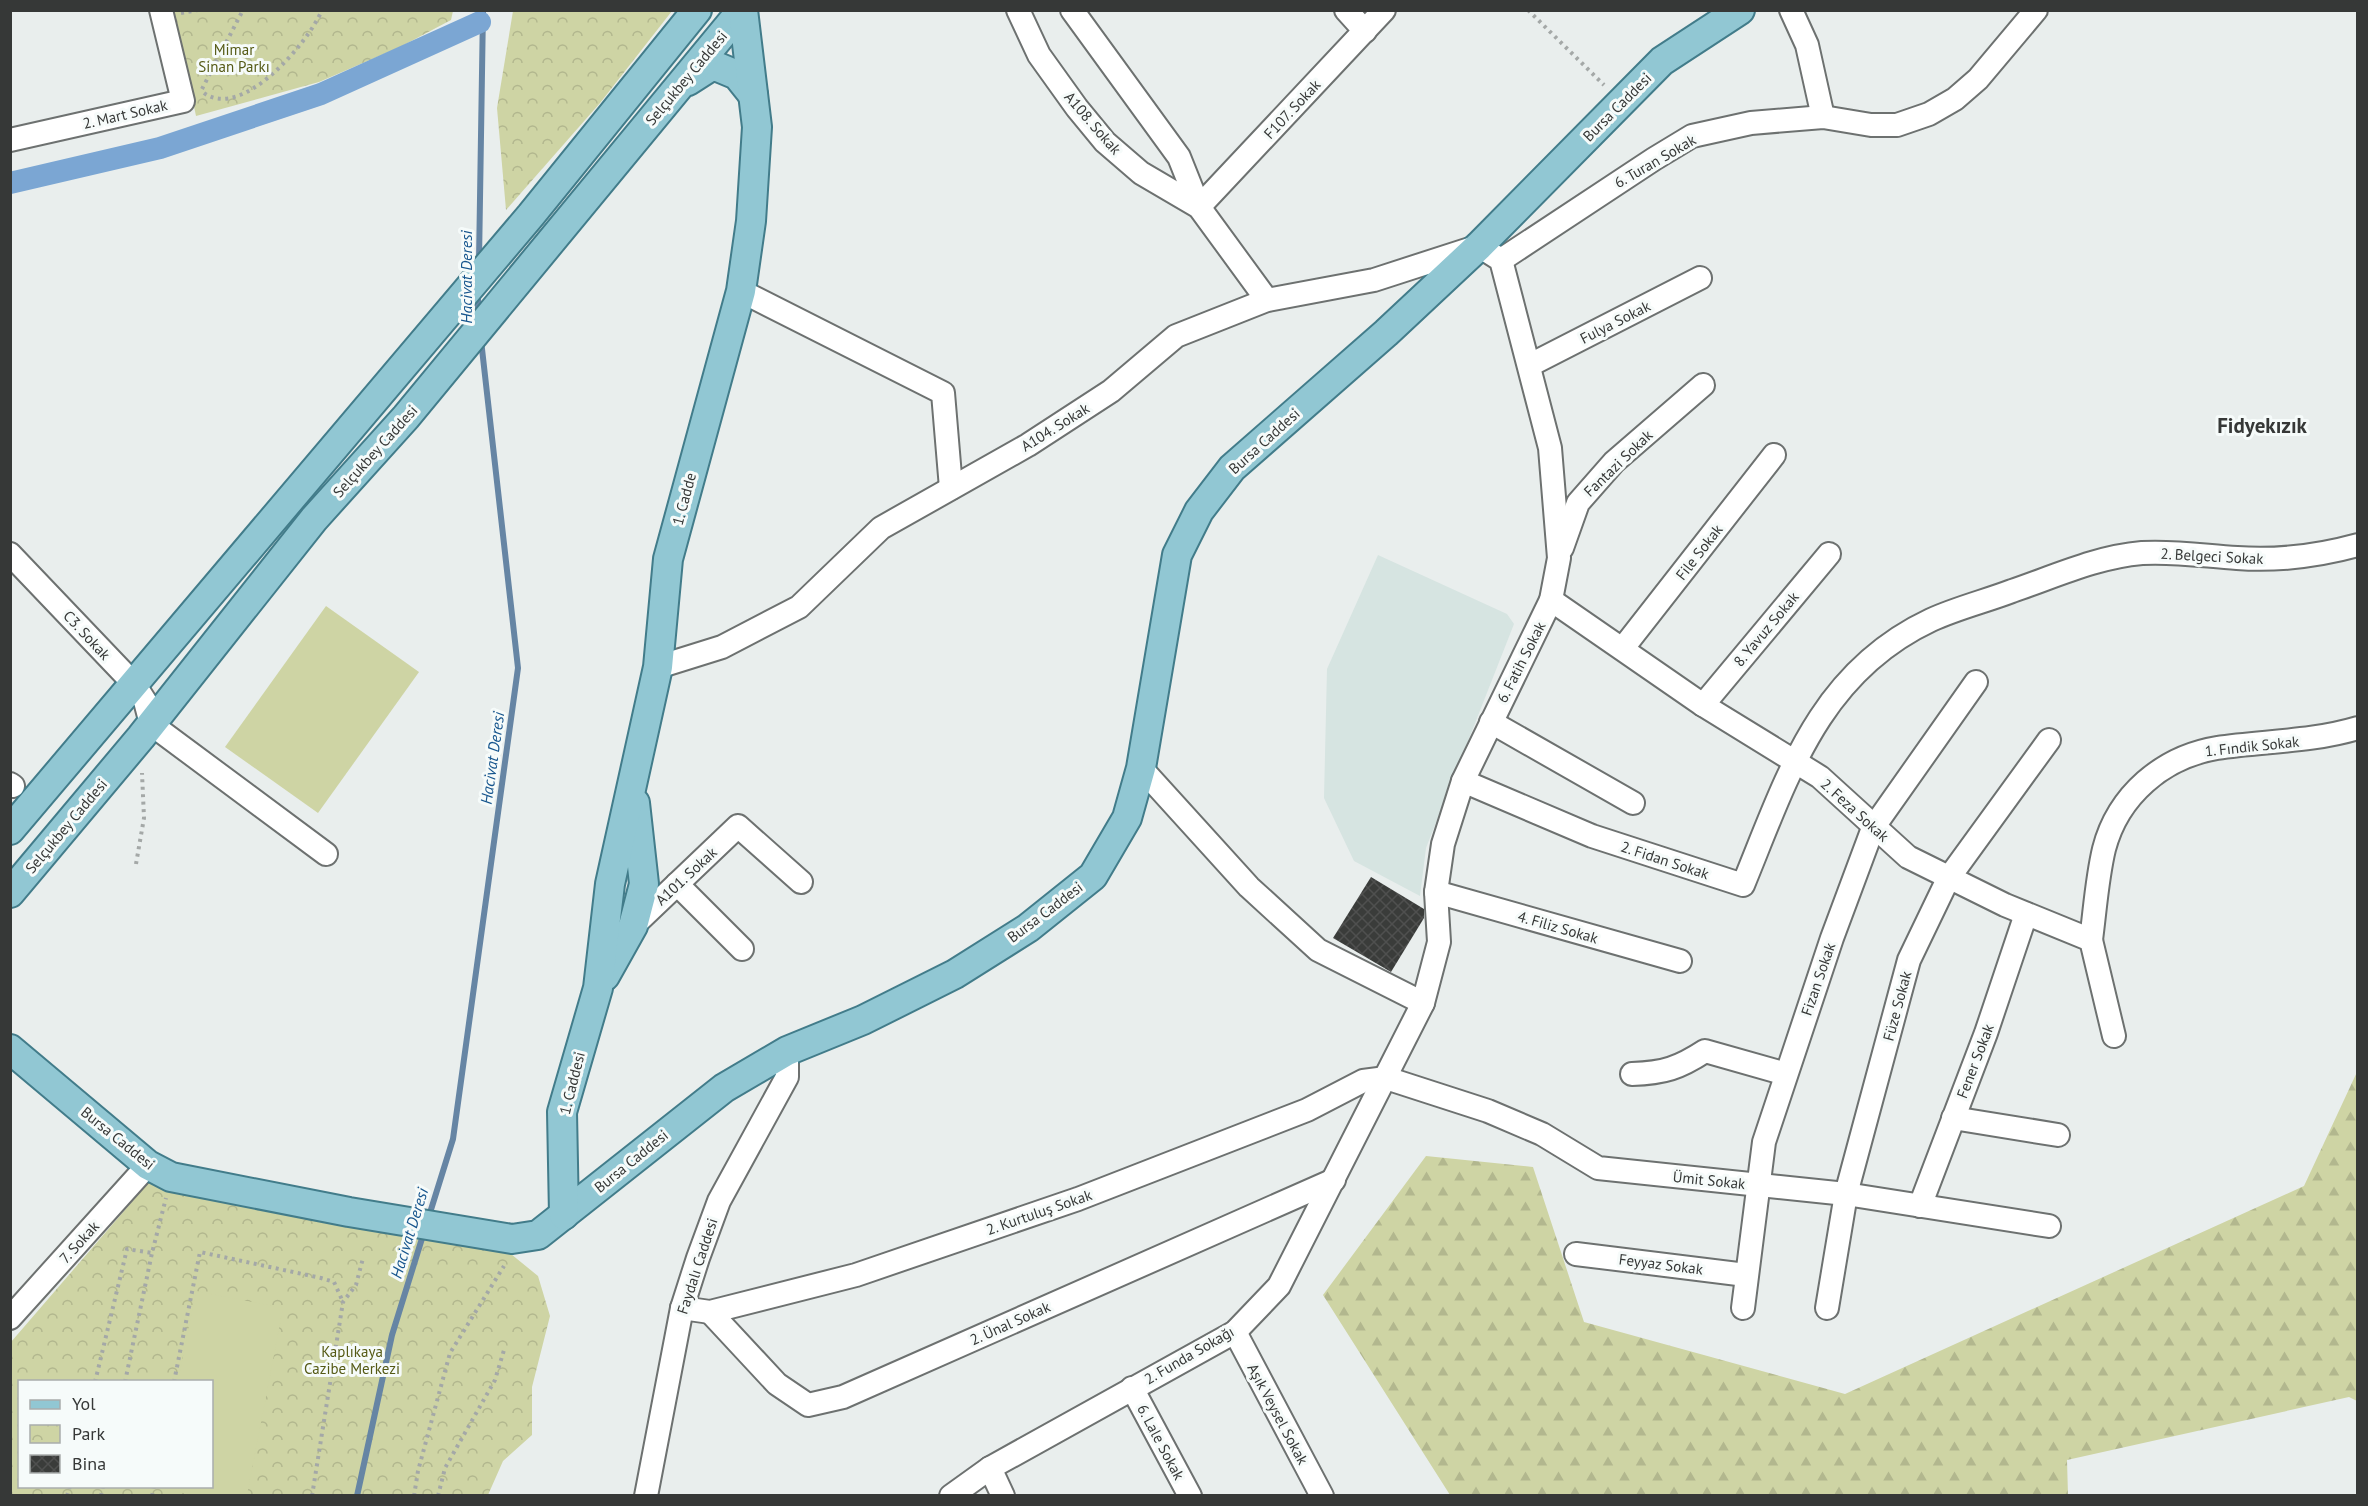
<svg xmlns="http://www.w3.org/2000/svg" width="2368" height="1506" viewBox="0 0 2368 1506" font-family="'PT Sans',sans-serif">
<defs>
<pattern id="forest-firs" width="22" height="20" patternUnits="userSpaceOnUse" patternTransform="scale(1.5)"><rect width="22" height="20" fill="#ced4a4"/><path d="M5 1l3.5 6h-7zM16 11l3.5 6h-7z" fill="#b2b78e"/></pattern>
<pattern id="park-crowns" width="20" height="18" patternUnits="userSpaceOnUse" patternTransform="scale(1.5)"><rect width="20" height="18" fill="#ced4a4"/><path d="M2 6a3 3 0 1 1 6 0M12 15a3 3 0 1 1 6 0" fill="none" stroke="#b2b78e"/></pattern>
<pattern id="building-cross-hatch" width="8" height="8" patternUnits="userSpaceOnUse" patternTransform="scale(1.5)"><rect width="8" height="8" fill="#3a3c3a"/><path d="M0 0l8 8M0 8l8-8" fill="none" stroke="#4f504f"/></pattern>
</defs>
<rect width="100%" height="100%" fill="#e9eeed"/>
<path fill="#d6e4e1" d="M1378,555l129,59 7,10 -88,224 -6,48 -66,-35 -30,-63 3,-129z"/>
<path fill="url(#forest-firs)" d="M2357,1072v329l-8,-4 -282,63 1,35h-618l-127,-200 103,-139 107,11 51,155 261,72 459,-208z"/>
<g fill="url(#park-crowns)" fill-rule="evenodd">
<path d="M174,11h279l-2,9 -51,27 -81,35 -123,34z"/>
<path d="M513,11h159l-72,92 -94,107 -9,-102z"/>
<path d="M149,1182l362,72 27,22 12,40 -18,71v48l-29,26 -15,34 -477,1v-154zM20,1382h192v104h-192z"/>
</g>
<g fill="#ced4a4">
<path d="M326,606l93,66 -101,141 -93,-66z"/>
<path d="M196,1291l87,17 -36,187h-55l-35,-8 55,-1v-104l-34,-1z"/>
</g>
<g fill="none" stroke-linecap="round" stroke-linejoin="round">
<g stroke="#6685a4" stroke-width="6">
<path d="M479,261l4,-251"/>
<path d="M478,315v-23"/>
<path d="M429,1216l24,-77 65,-471 -37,-328"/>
<path d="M357,1496l35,-161 32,-103"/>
</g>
<path stroke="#7ba6d3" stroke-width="22" d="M10,183l150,-35 161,-54 159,-72"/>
</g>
<path fill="url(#building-cross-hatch)" d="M1371,877l53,32v9l-33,54 -58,-34z"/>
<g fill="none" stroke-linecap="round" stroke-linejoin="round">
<g stroke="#6d7170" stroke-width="26">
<g id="minor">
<path d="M1018,10l21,45 38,53 28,34 36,31 58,34 68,93"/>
<path d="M1072,10l107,147 20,50 185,-197"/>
<path d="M1346,10l19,21"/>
<path d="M1791,10l16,35 16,72"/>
<path d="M10,140l173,-39 -22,-91"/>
<path d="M1501,260l153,-101 38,-23 59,-13 72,-6 48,8h26l32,-11 26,-15 23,-20 58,-69"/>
<path d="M741,291l202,102 8,95"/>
<path d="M1530,365l170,-87"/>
<path d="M1562,548l16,-45 36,-41 89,-77"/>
<path d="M10,554l124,130 11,17 6,23 175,130"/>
<path d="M1551,600l152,105 117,72 88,80 97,48 86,35 23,96"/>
<path d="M1623,648l151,-193"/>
<path d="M658,667l64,-20 77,-40 82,-79 147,-83 83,-54 65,-55 91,-36 107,-20 105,-34 22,14 49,188 9,110 -8,42 -88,181 -20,63 -7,48 3,50 -16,61 -144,283 -44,46 -245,136 -39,28"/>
<path d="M1703,705l126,-151"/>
<path d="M1491,722l142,81"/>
<path d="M1141,768l108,119 69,63 105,53"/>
<path d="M1463,781l129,55 151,49c44,-107 75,-212 188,-265 26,-12 55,-19 81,-29 44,-15 84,-34 130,-38 33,-2 63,3 95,5 41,3 81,-2 121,-13"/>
<path d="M10,784l3,2"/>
<path d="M677,884l65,65"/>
<path d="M1436,892l244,69"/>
<path d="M633,926l105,-100 63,56"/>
<path d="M2091,940c4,-30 6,-62 13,-91 14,-54 59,-92 113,-101 47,-7 94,-6 141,-20"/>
<path d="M1632,1074c32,-1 47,-6 73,-23l81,23"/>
<path d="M1953,1118l105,17"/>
<path d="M1920,1206l66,-173 40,-119"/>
<path d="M1576,1254l170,21"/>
<path d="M682,1308l28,4 146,-37 222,-76 229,-89 56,-29 23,-3 102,33 54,23 56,34 248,26 203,32"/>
<path d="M1743,1308l21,-166 68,-204 41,-110 103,-146"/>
<path d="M1827,1308l19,-114 63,-234 39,-81 101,-139"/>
<path d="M710,1312l67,72 31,21 35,-8 491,-217"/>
<path d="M10,1318l138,-153"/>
<path d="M1235,1332l87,164"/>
<path d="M1132,1388l58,108"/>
<path d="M990,1468l13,28"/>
<path d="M646,1496l36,-188 16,-50 21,-57 68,-124v-26"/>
</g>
</g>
<g stroke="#427c8a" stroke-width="32">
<g id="major">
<path d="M688,81l25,-16 24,10 16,20"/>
<path d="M10,830l521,-615 166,-205"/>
<path d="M10,893l131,-156 173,-218 92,-102 336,-407"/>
<path d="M605,976l28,-50 11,-42 -9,-81"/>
<path d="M10,1049l138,116 23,12 178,35 163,27 26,-4 186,-147 63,-37 76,-31 92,-46 73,-46 65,-52 34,-58 14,-50 36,-213 22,-44 33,-43 154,-135 93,-87 183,-185 78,-51"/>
<path d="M564,1215l-2,-103 36,-124 12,-104 48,-217 10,-108 73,-268 10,-70 6,-94 -14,-117"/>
</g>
</g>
<g stroke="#a4a8a7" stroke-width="4" stroke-dasharray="3 4.5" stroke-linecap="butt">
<path d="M1528,10l76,75"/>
<path d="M181,13l17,-3"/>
<path d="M202,89l41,-79"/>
<path d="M204,93c38,28 105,-51 118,-83"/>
<path d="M136,864l8,-46 -2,-45"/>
<path d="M95,1382l32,-133 25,4 14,-55"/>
<path d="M125,1382l27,-129"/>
<path d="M174,1382l26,-130 121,26 13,4 9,20"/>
<path d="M67,1496l3,-10"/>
<path d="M101,1496l2,-10"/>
<path d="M152,1496l2,-10"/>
<path d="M312,1496l31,-194 13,-17 7,-27"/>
<path d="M414,1496l4,-25 32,-118 54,-87"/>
<path d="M438,1496l7,-28 50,-88 9,-30"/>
</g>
<use href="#minor" stroke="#fff" stroke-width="22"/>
<use href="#major" stroke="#91c7d3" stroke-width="28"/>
</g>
<g text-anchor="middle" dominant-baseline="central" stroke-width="6" stroke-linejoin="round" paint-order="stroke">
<g font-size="15" fill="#555a15" stroke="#f6fbfa">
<text x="234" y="49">Mimar<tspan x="234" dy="17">Sinan Parkı</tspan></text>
<text x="352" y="1351">Kaplıkaya<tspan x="352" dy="17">Cazibe Merkezi</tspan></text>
</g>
<g font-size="15" fill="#363837" stroke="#f6fbfa">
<text transform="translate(686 78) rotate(-50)">Selçukbey Caddesi</text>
<text transform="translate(1617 107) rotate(-45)">Bursa Caddesi</text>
<text transform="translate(1292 109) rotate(-47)">F107. Sokak</text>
<text transform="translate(125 114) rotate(-13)">2. Mart Sokak</text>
<text transform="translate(1093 123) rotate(49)">A108. Sokak</text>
<text transform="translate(1655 161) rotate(-30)">6. Turan Sokak</text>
<text transform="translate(1615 322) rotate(-27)">Fulya Sokak</text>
<text transform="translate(1055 427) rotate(-32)">A104. Sokak</text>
<text transform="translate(1264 441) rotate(-42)">Bursa Caddesi</text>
<text transform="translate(375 451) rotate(-48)">Selçukbey Caddesi</text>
<text transform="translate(1618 463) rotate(-44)">Fantazi Sokak</text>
<text transform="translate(684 499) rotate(-75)">1. Cadde</text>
<text transform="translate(1699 552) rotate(-52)">File Sokak</text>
<text transform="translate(2212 556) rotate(3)">2. Belgeci Sokak</text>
<text transform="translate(1766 629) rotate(-50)">8. Yavuz Sokak</text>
<text transform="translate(87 635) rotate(47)">C3. Sokak</text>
<text transform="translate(1521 662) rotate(-63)">6. Fatih Sokak</text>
<text transform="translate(2252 746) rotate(-6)">1. Fındik Sokak</text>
<text transform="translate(1855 810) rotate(42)">2. Feza Sokak</text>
<text transform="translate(66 826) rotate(-50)">Selçukbey Caddesi</text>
<text transform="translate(1665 860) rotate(18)">2. Fidan Sokak</text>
<text transform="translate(686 876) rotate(-43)">A101. Sokak</text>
<text transform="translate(1045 912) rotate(-37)">Bursa Caddesi</text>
<text transform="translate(1558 927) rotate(16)">4. Filiz Sokak</text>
<text transform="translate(1818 979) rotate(-71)">Fizan Sokak</text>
<text transform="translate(1897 1006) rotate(-75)">Füze Sokak</text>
<text transform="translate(1975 1061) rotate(-69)">Fener Sokak</text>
<text transform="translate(572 1083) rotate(-76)">1. Caddesi</text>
<text transform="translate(118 1138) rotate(39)">Bursa Caddesi</text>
<text transform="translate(631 1161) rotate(-39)">Bursa Caddesi</text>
<text transform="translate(1709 1180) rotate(6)">Ümit Sokak</text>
<text transform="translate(1039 1212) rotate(-19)">2. Kurtuluş Sokak</text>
<text transform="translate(79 1242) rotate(-48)">7. Sokak</text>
<text transform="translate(1661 1264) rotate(7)">Feyyaz Sokak</text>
<text transform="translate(697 1266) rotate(-72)">Faydalı Caddesi</text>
<text transform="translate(1010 1323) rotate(-24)">2. Ünal Sokak</text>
<text transform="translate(1189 1355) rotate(-30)">2. Funda Sokağı</text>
<text transform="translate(1278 1414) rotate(62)">Aşık Veysel Sokak</text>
<text transform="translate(1161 1442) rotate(62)">6. Lale Sokak</text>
</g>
<g font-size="16" font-style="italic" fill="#16558d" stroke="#f6fbfa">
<text transform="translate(466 277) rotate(-90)">Hacivat Deresi</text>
<text transform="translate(492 758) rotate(-82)">Hacivat Deresi</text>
<text transform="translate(409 1233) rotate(-73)">Hacivat Deresi</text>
</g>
<g font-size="21" font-weight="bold" fill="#363837" stroke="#f6fbfa">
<text x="2262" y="425">Fidyekızık</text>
</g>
</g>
<rect width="2368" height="1506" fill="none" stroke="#363837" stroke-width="24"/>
<rect x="18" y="1380" width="195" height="108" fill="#f6fbfa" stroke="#a9adac" stroke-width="1.5"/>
<rect x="30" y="1400" width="30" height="9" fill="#91c7d3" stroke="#a9adac" stroke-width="1.5"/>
<text x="72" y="1410" font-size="18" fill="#363837">Yol</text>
<rect x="30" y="1425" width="30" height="18" fill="url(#park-crowns)" stroke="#a9adac" stroke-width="1.5"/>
<text x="72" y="1440" font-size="18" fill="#363837">Park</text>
<rect x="30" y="1455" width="30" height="18" fill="url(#building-cross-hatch)" stroke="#a9adac" stroke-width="1.5"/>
<text x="72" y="1470" font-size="18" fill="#363837">Bina</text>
</svg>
